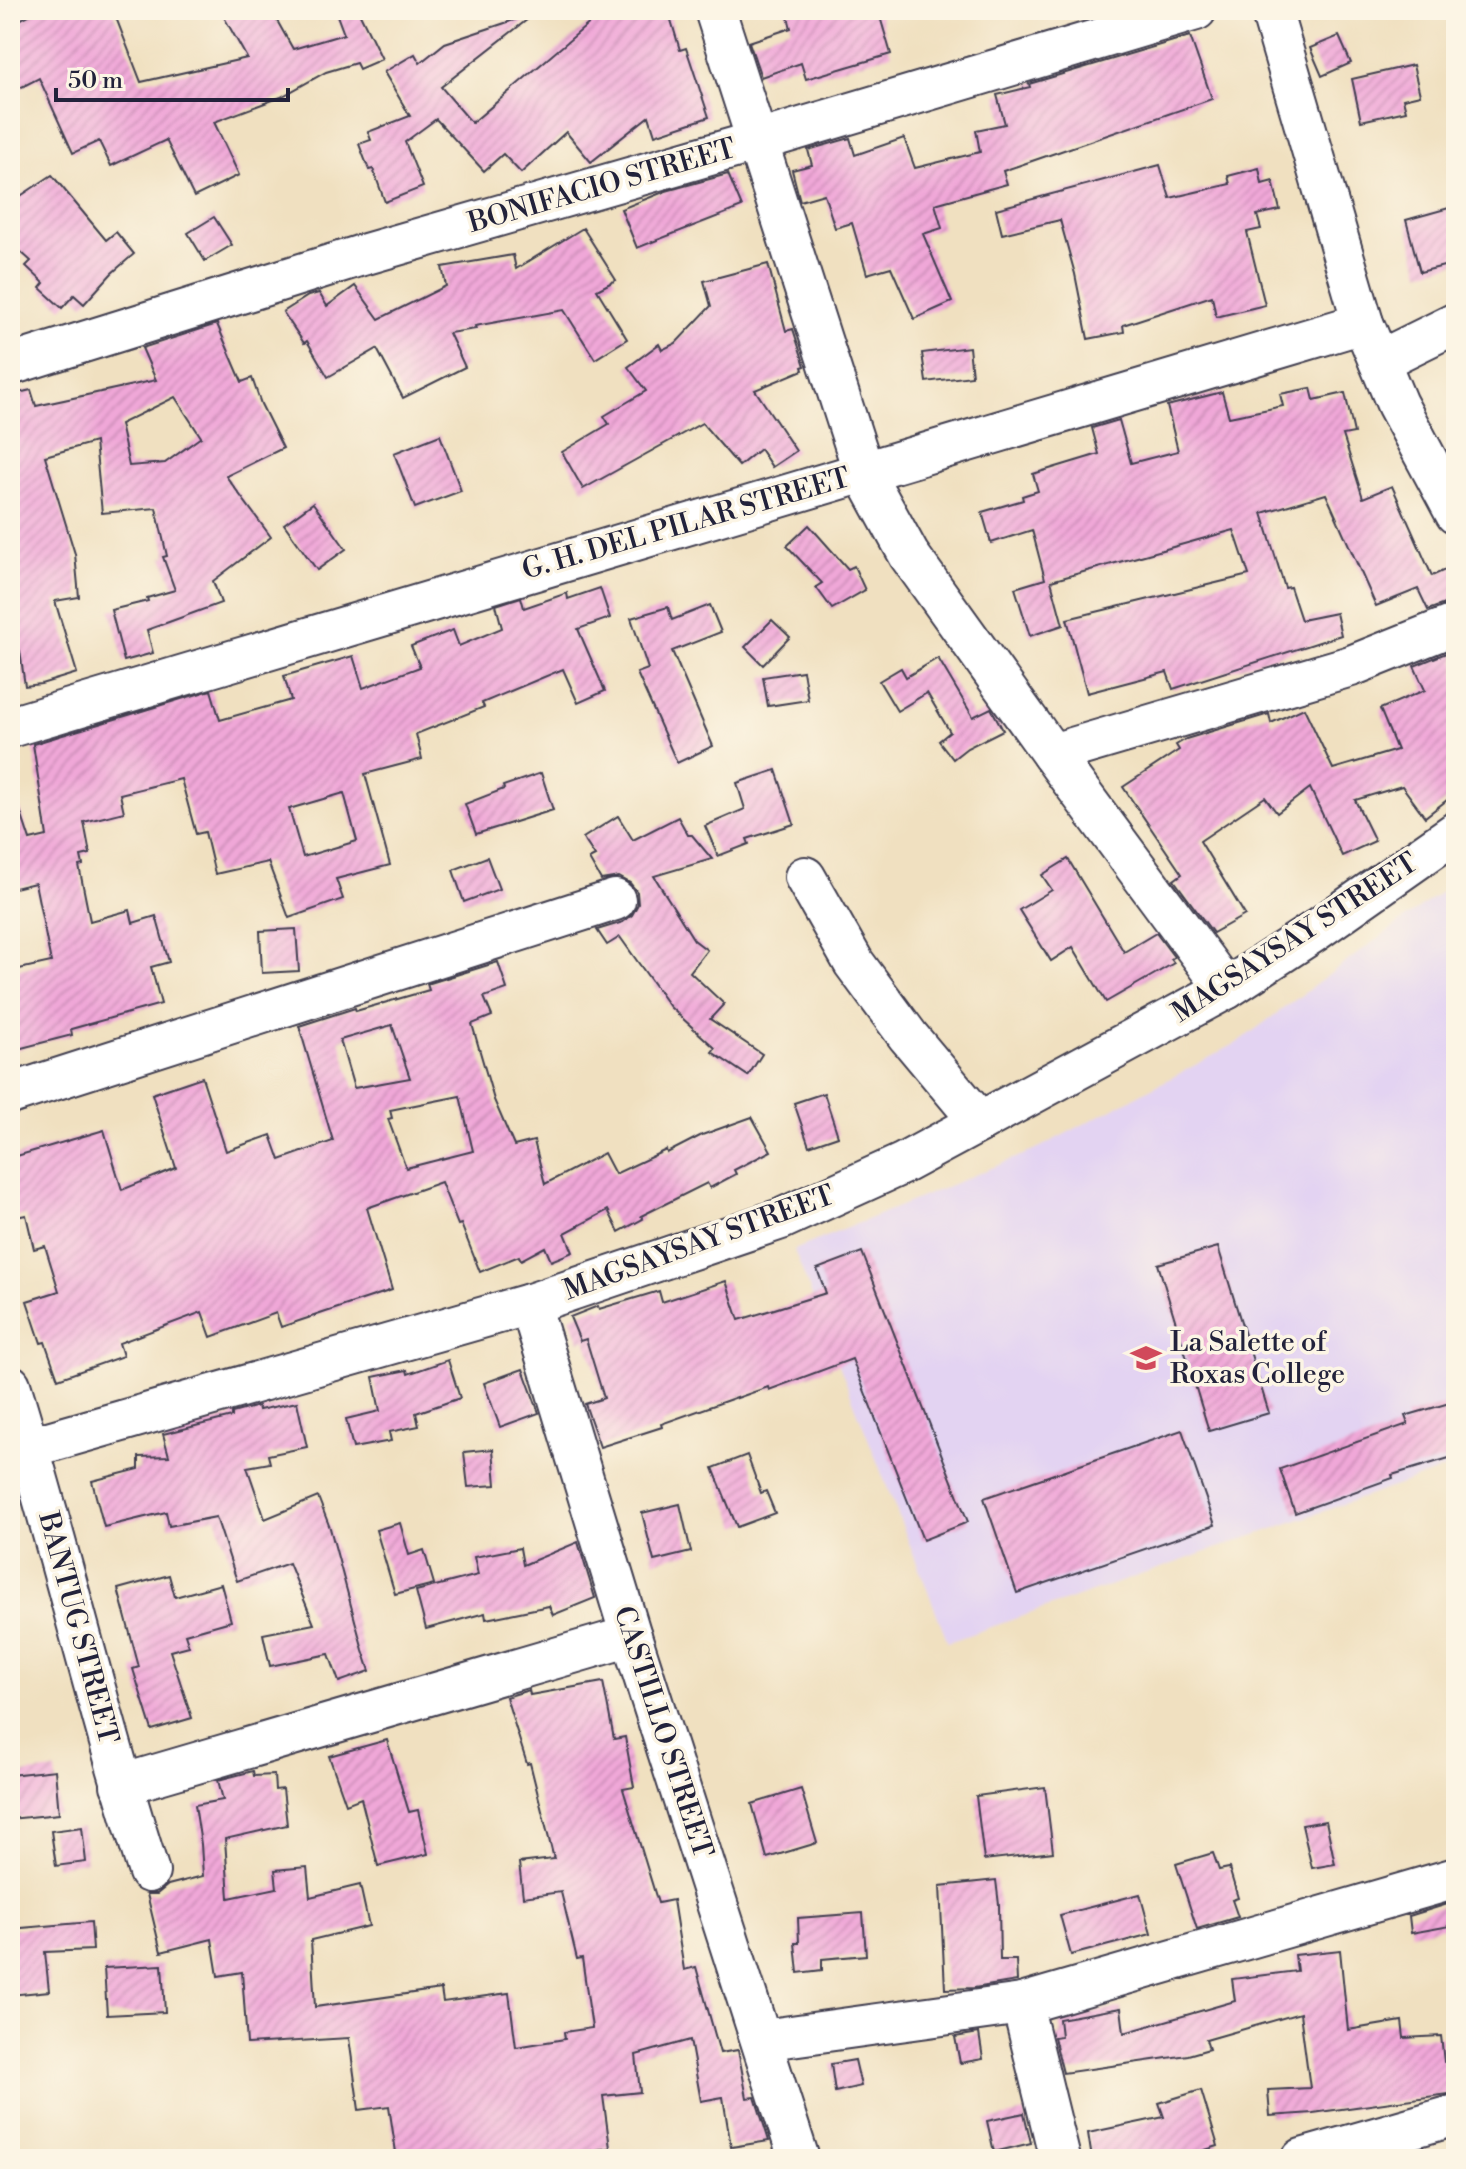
<svg xmlns="http://www.w3.org/2000/svg" width="1466" height="2169" viewBox="0 0 1466 2169" font-family="'Libre Bodoni',serif">
<defs>
<pattern id="building-hatch" width="6" height="6" patternUnits="userSpaceOnUse" patternTransform="scale(2)"><rect width="6" height="6" fill="#f0a7d8"/><path d="M-1 1l2-2M0 6l6-6M5 7l2-2" fill="none" stroke="#ce8fba"/></pattern>
</defs>
<rect width="100%" height="100%" fill="#fcf5e5"/>
<filter id="ink" filterUnits="userSpaceOnUse"><feTurbulence type="fractalNoise" baseFrequency=".0125" numOctaves="2"/><feDisplacementMap in="SourceGraphic" scale="16" xChannelSelector="R" yChannelSelector="G"/><feConvolveMatrix kernelMatrix="1 2 1 2 8 2 1 2 1" color-interpolation-filters="sRGB"/></filter>
<filter id="wash" filterUnits="userSpaceOnUse"><feTurbulence type="fractalNoise" baseFrequency=".006" numOctaves="4" result="noise"/><feDisplacementMap in="SourceGraphic" scale="32" xChannelSelector="R" yChannelSelector="G"/><feGaussianBlur stdDeviation="1.8" result="paint"/><feColorMatrix in="noise" values="0 0 0 0 0 0 0 0 0 0 0 0 0 0 0 0 0 1.4 0 .05"/><feComposite in="paint" operator="in"/></filter>
<g filter="url(#wash)">
<rect width="100%" height="100%" fill="#f0e0c0"/>
<path fill="#e3d3f2" d="M1456,881v584l-508,177 -154,-392 241,-100 202,-107z"/>
<g id="blocks">
<g fill="url(#building-hatch)" fill-rule="evenodd">
<path d="M38,10h75l28,72 106,-24 -27,-48h51l22,39 51,-15 -9,-24h23l24,49 -23,10 -3,-6 -30,9 -45,25 -67,25 25,53 -45,22 -28,-57 -55,26 -12,-25 -26,12 -34,-75 -29,15v-68z"/>
<path d="M605,10h63l12,40 6,-2 23,69 -54,18 -6,-19 -58,46 -25,-30 -45,41 -18,-19 -19,17 -48,-52 -31,23 18,45 -38,15 -12,-33 -4,1 -10,-26 12,-4 -3,-8 42,-16 -26,-44 31,-18 5,9 25,-20 81,-27 2,3 -87,68 31,36z"/>
<path d="M786,10h92l13,44 -85,25 -5,-16 -40,14 -12,-35 42,-14z"/>
<path d="M1190,36l22,63 -209,72 4,13 -72,20 7,24 -19,6 29,68 -38,17 -23,-52 -24,7 -15,-51 -17,5 -11,-34 -24,7 -8,-31 20,-5 -4,-15 42,-12 5,17 49,-17 11,30 65,-16 -4,-22 29,-6 -8,-29 33,-8 -1,-3z"/>
<path d="M1339,36l12,27 -29,13 -12,-28z"/>
<path d="M1413,65l7,30 -17,4 3,12 -45,10 -9,-42z"/>
<path d="M1160,165l10,33 60,-14 -2,-8 31,-8 3,16 11,-3 7,29 -23,5 4,14 -14,3 18,73 -49,12 -4,-21 -89,29 1,7 -36,7 -13,-65 -15,-54 -58,14 -6,-25z"/>
<path d="M728,174l14,33 -105,41 -16,-39 45,-18z"/>
<path d="M52,175l54,65 10,-8 18,22 -22,19 -28,31 -10,-9 -12,13 -22,-20 4,-5 -18,-17 5,-5 -21,-19v-39z"/>
<path d="M1456,206v57l-36,9 -14,-52z"/>
<path d="M214,217l18,28 -27,16 -17,-28z"/>
<path d="M583,228l33,52 -19,10 30,49 -32,20 -31,-49 -89,16 1,3 -27,4 16,34 -62,31 -26,-49 -49,28 -21,-36 -3,2 -21,-31 25,-16 11,-3 8,13 28,-20 24,33 67,-33 -4,-19 71,-12 3,14z"/>
<path d="M768,264l18,67 7,-2 12,37 -3,1 1,3 -48,20 41,61 -24,16 -12,-18 -21,17 -37,-43 -119,66 -21,-37 47,-28 -5,-8 42,-25 -18,-24 31,-23 3,6 14,-7 35,-37 -7,-25z"/>
<path d="M217,324l25,58 10,-4 9,26 22,44 -57,28 45,61 -58,44 8,22 -74,27 6,23 -29,8 -13,-51 37,-9 -1,-3 28,-8 -12,-33 4,-1 -11,-48 -54,5 -7,-71 -50,14 30,98 4,43 -24,4 22,72 -36,11 -16,2 -5,-35 -10,2v-258l21,-5 5,16 120,-26 -14,-32zM175,397l26,40 -36,26 -36,3 -9,-42z"/>
<path d="M969,347l3,29 -46,6 -4,-29z"/>
<path d="M1311,388l3,12 31,-7 9,40 -11,2 20,63 29,-12 40,90 24,-11v37l-9,1 -19,7 -10,-21 -42,17 -50,-112 -64,19 23,75 5,-1 11,33 35,-7 5,22 -168,54 -6,-17 -80,21 -20,-74 182,-44 -15,-45 -183,51 12,44 -33,11 -15,-48 30,-9 -13,-49 -41,13 -9,-31 41,-12 -1,-4 16,-5 -5,-17 66,-20 -7,-26 27,-8 12,43 47,-12 -11,-45 55,-14 7,25 54,-11 -3,-12z"/>
<path d="M440,435l21,56 -46,17 -21,-55z"/>
<path d="M313,503l33,46 -29,21 -33,-46z"/>
<path d="M809,525l39,44 6,-3 11,24 -33,19 -16,-22 6,-4 -35,-37z"/>
<path d="M600,588l10,30 -32,11 27,62 -27,12 -15,-34 -81,34 2,4 -68,27 6,25 -57,15 25,91 -54,14 7,20 -54,19 -21,-56 -53,12 -10,-42 -9,2 -15,-55 -61,15 4,18 -40,10 6,32 -9,2 2,9 -4,1 11,55 40,-11 3,13 23,-7 13,46 -18,5 10,37 -90,25 1,6 -62,16v-80l41,-9 -16,-79 -25,6v-93l5,-1 15,45 17,-4 -14,-92 178,-54 9,30 71,-20 -7,-24 69,-20 10,32 57,-21 -9,-21 42,-16 6,16 43,-18 -6,-23 25,-8 3,11 43,-15 1,6zM344,793l13,48 -54,16 -14,-48z"/>
<path d="M710,605l11,27 -49,19 41,95 -36,17 -40,-90 11,-4 -17,-51 37,-11 4,13z"/>
<path d="M772,620l18,17 -27,28 -18,-18z"/>
<path d="M1456,649v144l-31,24 -23,-31 -47,14 20,41 -33,15 -32,-68 -33,25 -12,-16 -65,44 45,74 -32,18 -39,-53 8,-6 -59,-87 56,-37 -3,-5 10,-6 83,-25 2,9 33,-15 29,61 64,-19 -17,-41 45,-19 -11,-24z"/>
<path d="M938,658l35,59 18,-9 12,22 -36,18 -14,11 -14,-18 11,-9 -23,-39 -30,18 -18,-30 22,-13 5,9z"/>
<path d="M803,671l5,29 -40,6 -5,-29z"/>
<path d="M776,770l18,54 -47,15 2,5 -31,12 -13,-30 40,-17 -8,-26z"/>
<path d="M541,773l12,37 -77,24 -11,-30 39,-15 -1,-3z"/>
<path d="M618,816l15,24 45,-23 10,18h4l20,24 -58,17 40,64 13,10 -17,22 34,32 -14,15 52,35 -14,22 -36,-24 3,-4 -45,-41 -50,-70 -13,8 -10,-15 26,-8 9,-7 6,-11 -1,-12 -7,-9 -11,-6 -18,3 -12,-21 6,-3 -12,-18z"/>
<path d="M487,857l12,32 -35,13 -11,-32z"/>
<path d="M1068,859l56,93 32,-19 18,24 -3,2 3,4 -68,39 -33,-55 -22,14 -32,-51 33,-20 -10,-15z"/>
<path d="M296,929l3,42 -37,2 -2,-42z"/>
<path d="M498,962l9,27 -23,8 8,19 -20,8 22,76 20,46 20,-5 11,43 59,-31 11,21 51,-24 1,3 35,-18 50,-18 19,34 -37,19 2,4 -26,14 -3,-5 -66,33 2,3 -24,13 -11,-22 -43,23 8,19 -22,9 -6,-14 -24,13 -2,-4 -39,16 -19,-48 -3,1 -17,-43 -74,26 25,82 -111,37 -5,-14 -65,24 -9,-25 -83,31 4,13 -65,23 -13,-37 -4,1 -14,-42 32,-10 -14,-45 -11,3 -8,-34 -10,2 -6,-26v-33l94,-28 18,60 54,-22 -24,-74 50,-17 24,74 45,-16 9,25 53,-19 -34,-115 56,-18 1,3 73,-21 -2,-6zM392,1025l18,53 -56,10 -14,-48zM460,1096l13,55 -67,17 -18,-49 4,-1 -2,-8z"/>
<path d="M824,1093l14,43 -29,10 -15,-43z"/>
<path d="M1218,1247l51,166 -60,18 -51,-167z"/>
<path d="M862,1252l106,270 -45,18 -71,-181 -83,31 -1,-3 -31,11v-1l-76,27 1,3 -62,20 -15,-43 19,-6 -18,-59 -6,2 -10,-24 28,-11 1,3 60,-18 3,11 64,-21 13,39 87,-27 -9,-24z"/>
<path d="M448,1360l12,38 -44,15 3,13 -30,6 2,9 -38,7 -7,-29 34,-8 -7,-34 34,-7 1,4z"/>
<path d="M523,1369l16,44 -39,14 -16,-44z"/>
<path d="M1456,1401v55l-64,19 1,3 -98,35 -15,-44 128,-45 -3,-8z"/>
<path d="M297,1402l10,45 -39,8 2,8 -23,4 18,52 53,-22 12,31 33,122 7,21 -31,11 -10,-28 -59,12 -7,-32 51,-10 -25,-61 -52,18 -21,-64 -47,9 -3,-14 -62,15 -12,-46 47,-12v-12l30,-1 -6,-22 69,-17v-4l26,-7 1,4z"/>
<path d="M1182,1430l33,95 -198,68 -33,-95z"/>
<path d="M493,1449l3,36 -28,2 -4,-35z"/>
<path d="M747,1455l14,38 5,-2 9,22 -38,14 -24,-59z"/>
<path d="M680,1504l11,48 -37,9 -12,-48z"/>
<path d="M400,1523l9,32 15,-5 10,34 -39,10 -19,-64z"/>
<path d="M578,1542l17,56 -42,17 -4,-9 -63,13 -1,-6 -59,16 -10,-38 62,-16 -4,-18 46,-9 3,17z"/>
<path d="M169,1575l6,22 46,-13 10,37 -46,13 4,12 -19,5 22,67 -40,12 -19,-61 6,-2 -21,-78z"/>
<path d="M603,1682l11,57 11,-2 9,50 -11,2 35,114 15,-3 11,70 12,-3 24,86 18,-3 9,48 8,-1 14,44 -38,6 -8,-50 -22,4 -11,-61 -54,15 4,37 -37,4 7,52 -77,11h-136l-8,-53 -30,4 -10,-72 -102,6 -5,-72 -24,4 -6,-37 -51,13 -14,-58h10l11,-9 35,-9 -2,-32 -6,-39 28,-5 -5,-20 35,-9 1,5 20,-1 1,15 8,-1 4,36 -62,14 4,59 48,-10 -2,-18 32,-3 3,30 50,-12 9,41 -58,14 4,67 126,-18 2,13 66,-9 7,54 49,-8 -1,-7 28,-4 -10,-70 -5,1 -16,-67 -38,5 -4,-34 35,-4 -24,-96 -3,1 -21,-67 23,-7 1,5z"/>
<path d="M387,1740l22,72 9,-2 10,44 -50,12 -17,-68 -15,6 -17,-48z"/>
<path d="M55,1770l4,44 -49,5v-44z"/>
<path d="M1045,1787l8,65 -69,8 -8,-64z"/>
<path d="M801,1789l16,54 -50,15 -15,-54z"/>
<path d="M1326,1821l9,43 -23,4 -10,-43z"/>
<path d="M82,1827l4,35 -30,4 -5,-35z"/>
<path d="M1213,1853l6,17 10,-2 9,30 -6,2 6,17 -41,12 -21,-65z"/>
<path d="M996,1880l3,25 1,55h16l1,21 -43,7 -29,1 -5,-103z"/>
<path d="M1140,1894l11,40 -80,21 -11,-40z"/>
<path d="M1451,1903h5v22l-45,8 -2,-17z"/>
<path d="M863,1913l3,42 -44,4v11l-24,3 -3,-30h4l-1,-25z"/>
<path d="M91,1922l2,28 -48,2 4,39 -39,4v-66z"/>
<path d="M1340,1950l8,80 54,-9 2,17 37,-2 3,26 12,-1v32l-143,20 -43,3 -2,-26 42,-2 -10,-75 -94,27 3,9 -21,6 -125,18 -9,-36 7,-1 -2,-17 62,-11 3,25 111,-32 -3,-22 65,-8 -2,-16z"/>
<path d="M162,1965l3,47 -58,3 -3,-47z"/>
<path d="M979,2033l4,26 -23,4 -5,-26z"/>
<path d="M855,2060l6,26 -26,6 -4,-28z"/>
<path d="M1201,2090l17,56 -42,13h-84l-4,-26 76,-16 -5,-14z"/>
<path d="M1024,2113l7,30 -37,9 -7,-31z"/>
</g>
</g>
</g>
<g filter="url(#ink)">
<use href="#blocks" fill-opacity="0" stroke="#413e4f" stroke-width="2"/>
<g fill="none" stroke-linecap="round" stroke-linejoin="round">
<g stroke="#413e4f" stroke-width="44">
<g id="minor">
<path d="M715,10l149,463 45,82 143,199 174,235"/>
<path d="M1271,10l92,313 34,81 59,110"/>
<path d="M1379,361l77,-38"/>
<path d="M10,365l349,-109 399,-115 438,-131"/>
<path d="M10,727c450,-137 902,-269 1353,-404"/>
<path d="M1052,754l299,-88 105,-42"/>
<path d="M805,877l49,86 54,73 72,86"/>
<path d="M10,1094l605,-194"/>
<path d="M530,1304l101,332 168,523"/>
<path d="M10,1385c50,161 87,326 139,487"/>
<path d="M10,1453l520,-149 251,-85 121,-55 324,-175 89,-58 141,-99"/>
<path d="M121,1785l510,-149"/>
<path d="M1022,2004l38,155"/>
<path d="M762,2040l260,-36 434,-126"/>
<path d="M1302,2159l154,-44"/>
</g>
</g>
<use href="#minor" stroke="#fff" stroke-width="40"/>
</g>
</g>
<defs>
<g id="university-bare" transform="scale(2.4)"><path d="M0-5L7-2L0 1L-7-2ZM-4 1L0 2.5L4 1V4Q0 6-4 4Z" fill="#d1495b" stroke="#fcf5e5" stroke-width="2.5" paint-order="stroke"/></g>
</defs>
<g fill-rule="evenodd">
<use href="#university-bare" x="1146" y="1358"/>
</g>
<g text-anchor="middle" dominant-baseline="central" stroke-width="7" stroke-linejoin="round" paint-order="stroke">
<g font-size="28" fill="#22223b" stroke="#fcf5e5">
<text transform="translate(602 186) rotate(-16)">BONIFACIO STREET</text>
<text transform="translate(686 524) rotate(-16)">G. H. DEL PILAR STREET</text>
<text transform="translate(1295 938) rotate(-33)">MAGSAYSAY STREET</text>
<text transform="translate(699 1243) rotate(-20)">MAGSAYSAY STREET</text>
<text transform="translate(78 1628) rotate(75)">BANTUG STREET</text>
<text transform="translate(663 1732) rotate(72)">CASTILLO STREET</text>
</g>
<g font-size="28" fill="#22223b" stroke="#fcf5e5" text-anchor="start">
<text x="1170" y="1342">La Salette of<tspan x="1170" dy="32">Roxas College</tspan></text>
</g>
</g>
<rect width="1466" height="2169" fill="none" stroke="#fcf5e5" stroke-width="40"/>
<path d="M56 88v12h232v-12" fill="none" stroke="#22223b" stroke-width="4"/>
<text x="68" y="88" font-size="24" fill="#22223b" stroke="#fcf5e5" stroke-width="6" paint-order="stroke">50 m</text>
</svg>
